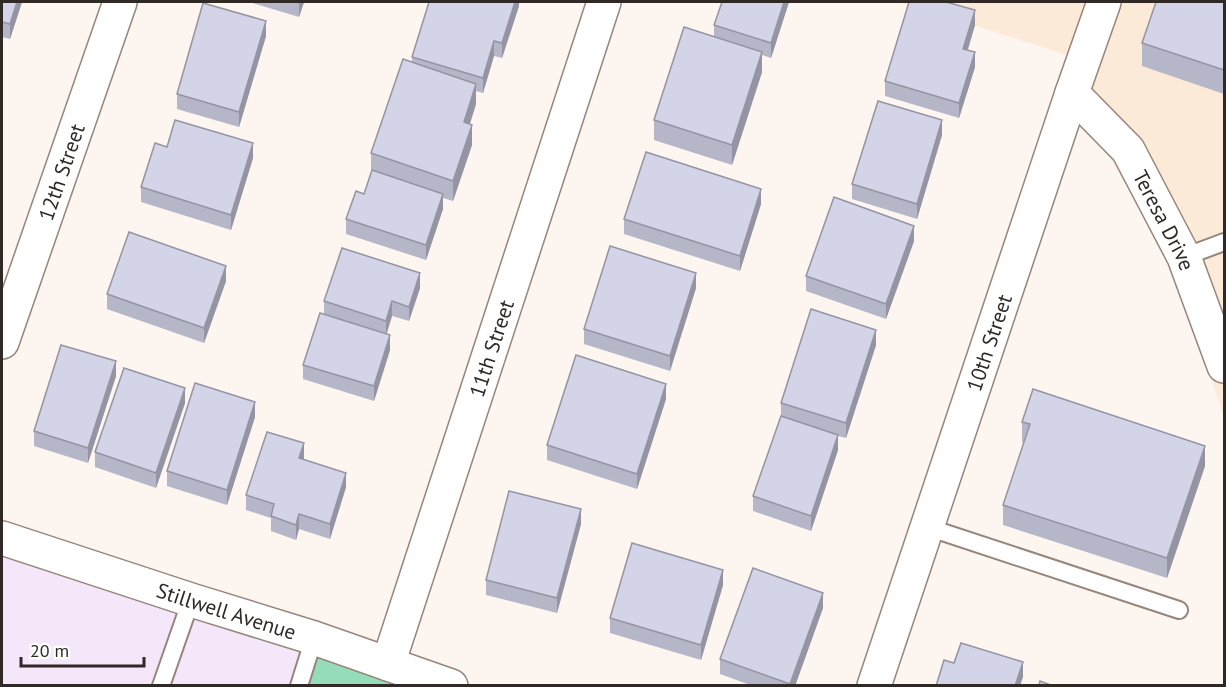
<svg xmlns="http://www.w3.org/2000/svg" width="1226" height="687" viewBox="0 0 1226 687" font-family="'PT Sans',sans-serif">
<rect width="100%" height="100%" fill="#fcf5f0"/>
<path fill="#faead7" d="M899,2h325v414l-53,-154 -99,-169 12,-33z"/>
<path fill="#f5e7fa" d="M2,538l312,100 -14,47 -298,1z"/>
<path fill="#95dcb8" d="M314,638l137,48h-151z"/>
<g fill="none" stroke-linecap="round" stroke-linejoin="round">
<g stroke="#96857b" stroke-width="20">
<g id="service">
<path d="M1184,257l40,-15"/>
<path d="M927,527l252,83"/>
<path d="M161,686l30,-86"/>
<path d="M299,686l15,-48"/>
</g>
</g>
<g stroke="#96857b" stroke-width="36">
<g id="minor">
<path id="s1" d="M1072,93l56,57 56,107 40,109"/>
<path id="s2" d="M2,342l118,-340"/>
<path id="s3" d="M2,538l189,62 123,38 137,48"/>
<path id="s4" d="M388,664l216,-662"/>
<path id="s5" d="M874,686l198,-593 32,-91"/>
</g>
</g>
<use href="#service" stroke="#fff" stroke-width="16"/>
<use href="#minor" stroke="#fff" stroke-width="33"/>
</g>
<g fill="#b5b6c7">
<path d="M2,2h20l-12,37 -8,-2z"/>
<path d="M249,2h55l-5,15z"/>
<path d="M519,2v4l-17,52 -8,-2 -11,37 -7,-2v13l-6,20 2,21 -19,56 -10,-3v11l-17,51 -80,-26v-15l18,-25 7,-21v-20l41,-91v-5z"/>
<path d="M789,2l-18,56 -9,-3v17l-30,93 -78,-25v-20l60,-83v-12z"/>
<path d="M1224,2v92l-82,-28v-23z"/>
<path d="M975,25l-7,25 7,17 -16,51 -74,-22v-15z"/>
<path d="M266,36l-27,91 -62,-18v-15z"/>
<path d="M942,135l-25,84 -65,-20v-15z"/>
<path d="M167,147l86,11 -22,72 -90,-28v-15z"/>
<path d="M761,204l-21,67 -116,-37v-15z"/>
<path d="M914,241l-28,78 -80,-28v-15z"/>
<path d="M226,281l-22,62 -97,-34v-15z"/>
<path d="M420,288l-11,33 -17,-5 -6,18 4,16 -16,51 -71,-22v-14l21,-50v-14z"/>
<path d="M696,288l-26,83 -86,-27v-15z"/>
<path d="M876,345l-30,93 -8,-2v14l-27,81 -58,-20v-15l28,-80v-13z"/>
<path d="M116,376l-28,87 -54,-17v-15z"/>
<path d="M666,399l-29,90 -90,-29v-15z"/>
<path d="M185,403l-29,85 -61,-21v-15z"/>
<path d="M255,417l-28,88 -60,-19v-15z"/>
<path d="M1022,422l183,44 -38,112 -164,-53v-20l21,-62 -2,-1z"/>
<path d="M303,459l43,28 -16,52 -31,-10 -3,11 -25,-9v-13l-25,-8v-15z"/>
<path d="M581,524l-24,89 -71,-18v-15z"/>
<path d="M723,585l-22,75 -91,-27v-15z"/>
<path d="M823,608l-28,78h-42l-33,-12v-15z"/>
</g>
<g fill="#9494a2">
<path d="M17,2h5l-12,37v-15z"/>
<path d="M299,2h5l-5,15z"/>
<path d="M515,2h4v4l-17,52v-15z"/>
<path d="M784,2h5l-18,56v-15z"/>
<path d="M975,10v15l-12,39v-15z"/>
<path d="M266,21v15l-27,91v-15z"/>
<path d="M494,41v15l-11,37v-15z"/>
<path d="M762,52v20l-30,93v-20z"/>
<path d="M975,52v15l-16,51v-15z"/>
<path d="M476,84v20l-12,38v-20z"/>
<path d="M942,120v15l-25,84v-15z"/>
<path d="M472,125v20l-19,56v-20z"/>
<path d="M253,143v15l-22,72v-15z"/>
<path d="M761,189v15l-21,67v-15z"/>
<path d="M443,194v15l-17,51v-15z"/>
<path d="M914,226v15l-28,78v-15z"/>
<path d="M226,266v15l-22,62v-15z"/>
<path d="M420,273v15l-11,33v-14z"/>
<path d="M696,273v15l-26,83v-15z"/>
<path d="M392,301v15l-6,20v-15z"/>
<path d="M876,330v15l-30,93v-15z"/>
<path d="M390,335v15l-16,51v-15z"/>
<path d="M116,361v15l-28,87v-15z"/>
<path d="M666,384v15l-29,90v-15z"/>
<path d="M185,388v15l-29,85v-15z"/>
<path d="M255,402v15l-28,88v-15z"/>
<path d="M838,435v15l-27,81v-15z"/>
<path d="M304,443v15l-5,15v-15z"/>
<path d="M1205,446v20l-38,112v-20z"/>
<path d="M346,473v14l-16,52v-15z"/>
<path d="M581,509v15l-24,89v-15z"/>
<path d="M299,514v15l-3,11v-15z"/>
<path d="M723,570v15l-22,75v-15z"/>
<path d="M823,593v15l-28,78h-5z"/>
<path d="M1023,662v15l-3,9h-5z"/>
</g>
<g fill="#d3d4e7" stroke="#9494a2" stroke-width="1.5">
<path d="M2,2h15l-7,22 -8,-2z"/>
<path d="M429,2h86l-13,41 -8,-2 -11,37 -71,-21z"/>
<path d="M722,2h62l-13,41 -57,-18z"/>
<path d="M909,2h37l29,8 -12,39 12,3 -16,51 -74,-22z"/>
<path d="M1156,2h68v68l-82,-27z"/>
<path d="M203,3l63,18 -27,91 -62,-18z"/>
<path d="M684,27l78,25 -30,93 -78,-25z"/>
<path d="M403,59l73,25 -12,38 8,3 -19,56 -82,-28z"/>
<path d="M878,101l64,19 -25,84 -65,-20z"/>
<path d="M175,120l78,23 -22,72 -90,-28 14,-44 12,4z"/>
<path d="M646,152l115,37 -21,67 -116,-37z"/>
<path d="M372,170l71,24 -17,51 -80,-26 10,-28 8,3z"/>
<path d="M834,197l80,29 -28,78 -80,-28z"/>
<path d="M129,232l97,34 -22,62 -97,-34z"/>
<path d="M610,246l86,27 -26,83 -86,-27z"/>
<path d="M342,248l78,25 -11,34 -17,-6 -6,20 -62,-20z"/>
<path d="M811,309l65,21 -30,93 -65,-20z"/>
<path d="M320,313l70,22 -16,51 -71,-21z"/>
<path d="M61,345l55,16 -28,87 -54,-17z"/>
<path d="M576,355l90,29 -29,90 -90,-29z"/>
<path d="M124,368l61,20 -29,85 -61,-21z"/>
<path d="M195,383l60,19 -28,88 -60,-19z"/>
<path d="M1033,389l172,57 -38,112 -164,-53 27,-81 -8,-2z"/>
<path d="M781,416l57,19 -27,81 -58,-20z"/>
<path d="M267,432l37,11 -5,15 47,15 -16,51 -31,-10 -3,11 -25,-9 3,-12 -28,-9z"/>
<path d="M509,491l72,18 -24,89 -71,-18z"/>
<path d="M632,543l91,27 -22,75 -91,-27z"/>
<path d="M753,568l70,25 -33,91 -70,-25z"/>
<path d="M961,643l62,19 -8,24h-79l8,-26 10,3z"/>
<path d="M1040,681l13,5h-14z"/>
</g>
<g text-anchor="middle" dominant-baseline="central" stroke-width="4.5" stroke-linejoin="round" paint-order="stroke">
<g font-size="21" fill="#302925" stroke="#fff">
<text stroke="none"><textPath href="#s2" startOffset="180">12th Street</textPath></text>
<text stroke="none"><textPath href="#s1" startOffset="159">Teresa Drive</textPath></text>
<text stroke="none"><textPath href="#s5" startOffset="362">10th Street</textPath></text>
<text stroke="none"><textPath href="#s4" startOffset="332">11th Street</textPath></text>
<text stroke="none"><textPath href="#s3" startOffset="236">Stillwell Avenue</textPath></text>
</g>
</g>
<rect width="1226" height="687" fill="none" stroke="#302925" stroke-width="6"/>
<path d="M21 657v9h123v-9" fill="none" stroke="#302925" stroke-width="3"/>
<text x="30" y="657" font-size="18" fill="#302925" stroke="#ffffff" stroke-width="4.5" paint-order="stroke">20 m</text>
</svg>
